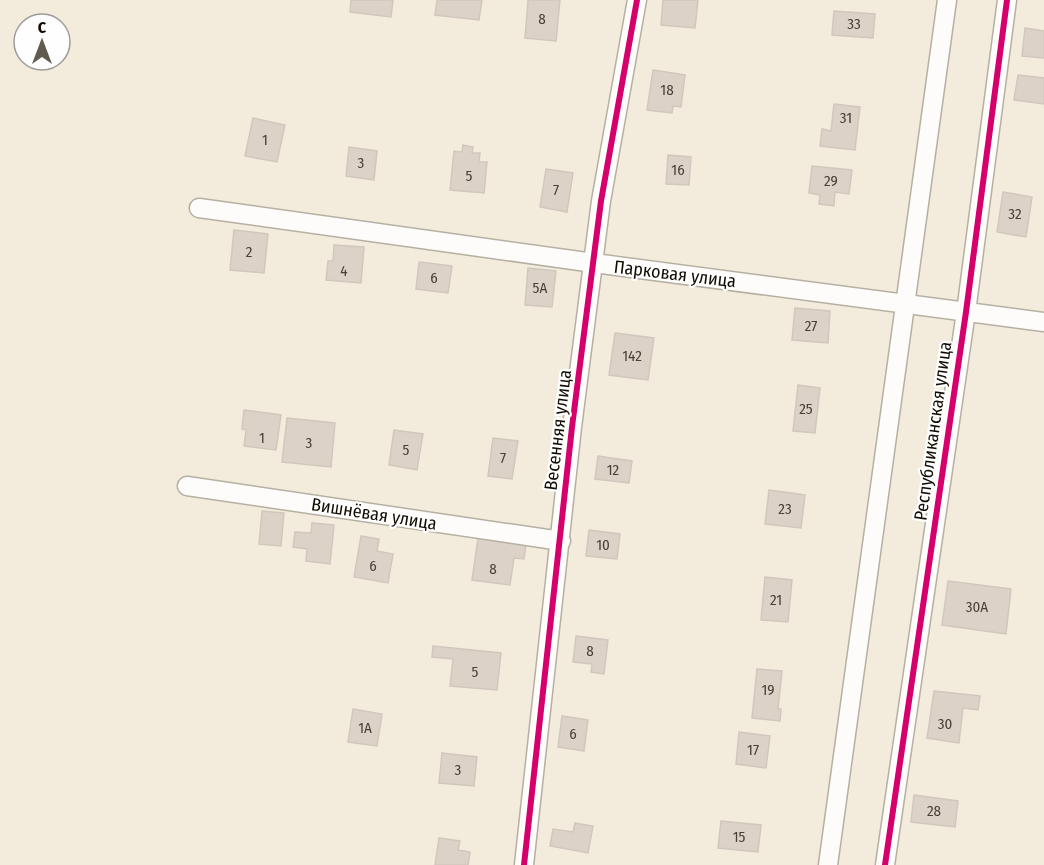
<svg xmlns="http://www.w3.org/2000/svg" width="1044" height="865" viewBox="0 0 1044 865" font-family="'Fira Sans Condensed',sans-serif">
<rect width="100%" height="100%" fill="#f3ecdd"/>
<g fill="#dcd2c7" stroke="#d1c8bd" stroke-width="1.5">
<path d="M351,0h42l-2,17 -41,-5z"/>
<path d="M437,0h45l-3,20 -44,-5z"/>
<path d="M528,0h32l-4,41 -31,-3z"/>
<path d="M663,0h35l-3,28 -34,-3z"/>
<path d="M834,11l41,3 -2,24 -41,-3z"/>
<path d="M1025,28l19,3v27l-22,-2z"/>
<path d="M653,70l32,5 -4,32 -8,-1 -1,7 -25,-3z"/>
<path d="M1018,75l26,3v26l-30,-4z"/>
<path d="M834,104l26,3 -5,43 -35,-4 2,-17 9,2z"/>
<path d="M253,118l32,7 -8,37 -32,-6z"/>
<path d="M463,145l10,2 -1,6h8l-1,9h8l-3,31 -34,-3 4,-39 8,1z"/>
<path d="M349,147l28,4 -3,29 -28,-4z"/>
<path d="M668,155l23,2 -2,28 -23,-1z"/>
<path d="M812,166l40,4 -3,24 -14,-2 -1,14 -15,-2 1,-9 -11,-2z"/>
<path d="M546,169l27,4 -6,39 -27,-5z"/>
<path d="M1003,192l29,5 -6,40 -29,-5z"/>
<path d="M234,230l34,4 -4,39 -34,-3z"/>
<path d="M334,245l30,2 -3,36 -35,-3 2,-19h5z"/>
<path d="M419,262l33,4 -4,27 -32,-4z"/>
<path d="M528,268l28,3 -4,36 -27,-2z"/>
<path d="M795,308l35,3 -2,32 -36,-3z"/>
<path d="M615,333l39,5 -6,42 -39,-5z"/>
<path d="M798,385l22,3 -5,45 -22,-2z"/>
<path d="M244,410l37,5 -5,35 -32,-4 2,-16 -4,-1z"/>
<path d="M287,418l48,5 -4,44 -49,-5z"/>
<path d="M394,430l29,4 -6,36 -28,-5z"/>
<path d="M493,438l25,3 -6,38 -24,-3z"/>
<path d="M598,456l34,5 -3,22 -34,-4z"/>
<path d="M769,490l36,5 -4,33 -36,-4z"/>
<path d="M262,511l22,2 -3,33 -22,-2z"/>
<path d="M312,523l22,2 -4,39 -24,-3 1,-12 -14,-2 2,-15 16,1z"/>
<path d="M589,530l31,4 -3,25 -31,-3z"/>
<path d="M361,536l18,3 -2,12 16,3 -5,29 -34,-6z"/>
<path d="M478,538l48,7 -2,14 -10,-1 -4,27 -38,-5z"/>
<path d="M765,577l27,3 -4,42 -27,-2z"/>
<path d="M948,581l63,8 -5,45 -64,-9z"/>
<path d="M576,636l32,4 -4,34 -13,-2 1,-8 -19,-2z"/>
<path d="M433,646l68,7 -4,37 -47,-4 3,-27 -21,-2z"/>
<path d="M757,669l25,2 -4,38h3l-1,12 -28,-3z"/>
<path d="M934,691l46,5 -2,14 -15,-2 -4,35 -32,-5z"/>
<path d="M353,709l29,5 -5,32 -29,-4z"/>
<path d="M562,716l26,4 -4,31 -26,-4z"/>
<path d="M739,732l31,4 -4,32 -30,-4z"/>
<path d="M442,753l35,4 -3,29 -35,-3z"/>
<path d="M914,795l44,6 -3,26 -44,-5z"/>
<path d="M721,821l40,4 -3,27 -40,-4z"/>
<path d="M575,823l18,3 -5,27 -38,-7 3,-17 20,3z"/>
<path d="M439,838l21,3 -2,9 12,2 -2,13h-33z"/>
</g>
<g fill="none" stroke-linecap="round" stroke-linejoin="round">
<g stroke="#b6b0a3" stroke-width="21">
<g id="minor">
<path d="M199,208l395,55 450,59"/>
<path d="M187,486l374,55"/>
<path d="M524,865l48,-438 29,-226 36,-201"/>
<path d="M828,865l119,-865"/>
<path d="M885,865l81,-553 41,-312"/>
</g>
</g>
<use href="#minor" stroke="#fdfcfa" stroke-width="18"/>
<g stroke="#fefefe" stroke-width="10">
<g id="cycleway">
<path d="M524,865l48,-438 29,-226 36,-201"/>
<path d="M885,865l81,-553 41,-312"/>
</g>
</g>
<use href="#cycleway" stroke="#d6006c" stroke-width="6"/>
</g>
<g text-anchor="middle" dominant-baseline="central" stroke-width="4.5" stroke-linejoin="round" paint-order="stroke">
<g font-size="15" fill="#484136">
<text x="542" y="19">8</text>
<text x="854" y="24">33</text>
<text x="667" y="90">18</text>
<text x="846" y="118">31</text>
<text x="265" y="140">1</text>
<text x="361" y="163">3</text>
<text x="678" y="170">16</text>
<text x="469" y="176">5</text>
<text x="831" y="181">29</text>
<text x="556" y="190">7</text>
<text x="1015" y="214">32</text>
<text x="249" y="252">2</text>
<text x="344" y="271">4</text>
<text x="434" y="278">6</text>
<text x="540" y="288">5А</text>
<text x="811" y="326">27</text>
<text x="632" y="356">142</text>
<text x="806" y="409">25</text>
<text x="262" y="438">1</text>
<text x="309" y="443">3</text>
<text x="406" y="450">5</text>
<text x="503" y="458">7</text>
<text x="613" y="470">12</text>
<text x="785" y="509">23</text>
<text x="603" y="545">10</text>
<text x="373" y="566">6</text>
<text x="493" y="569">8</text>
<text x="776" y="600">21</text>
<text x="977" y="607">30А</text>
<text x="590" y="651">8</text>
<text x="475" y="672">5</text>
<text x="768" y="690">19</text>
<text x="945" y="724">30</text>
<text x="365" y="728">1А</text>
<text x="573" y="734">6</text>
<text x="753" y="750">17</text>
<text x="458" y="770">3</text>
<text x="934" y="811">28</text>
<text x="739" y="837">15</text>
</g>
<g font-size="18" fill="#120c02" stroke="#fefefe">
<text transform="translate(675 274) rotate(7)">Парковая улица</text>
<text transform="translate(558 430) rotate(-83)">Весенняя улица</text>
<text transform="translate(933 431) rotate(-82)">Республиканская улица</text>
<text transform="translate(374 514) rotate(9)">Вишнёвая улица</text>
</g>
</g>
<g transform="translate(42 42)"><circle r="28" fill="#fefefe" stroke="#a09d99" stroke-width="1.5"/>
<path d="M0-4.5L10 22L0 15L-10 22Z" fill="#615a4f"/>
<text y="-9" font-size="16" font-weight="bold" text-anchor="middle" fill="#120c02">С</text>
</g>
</svg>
